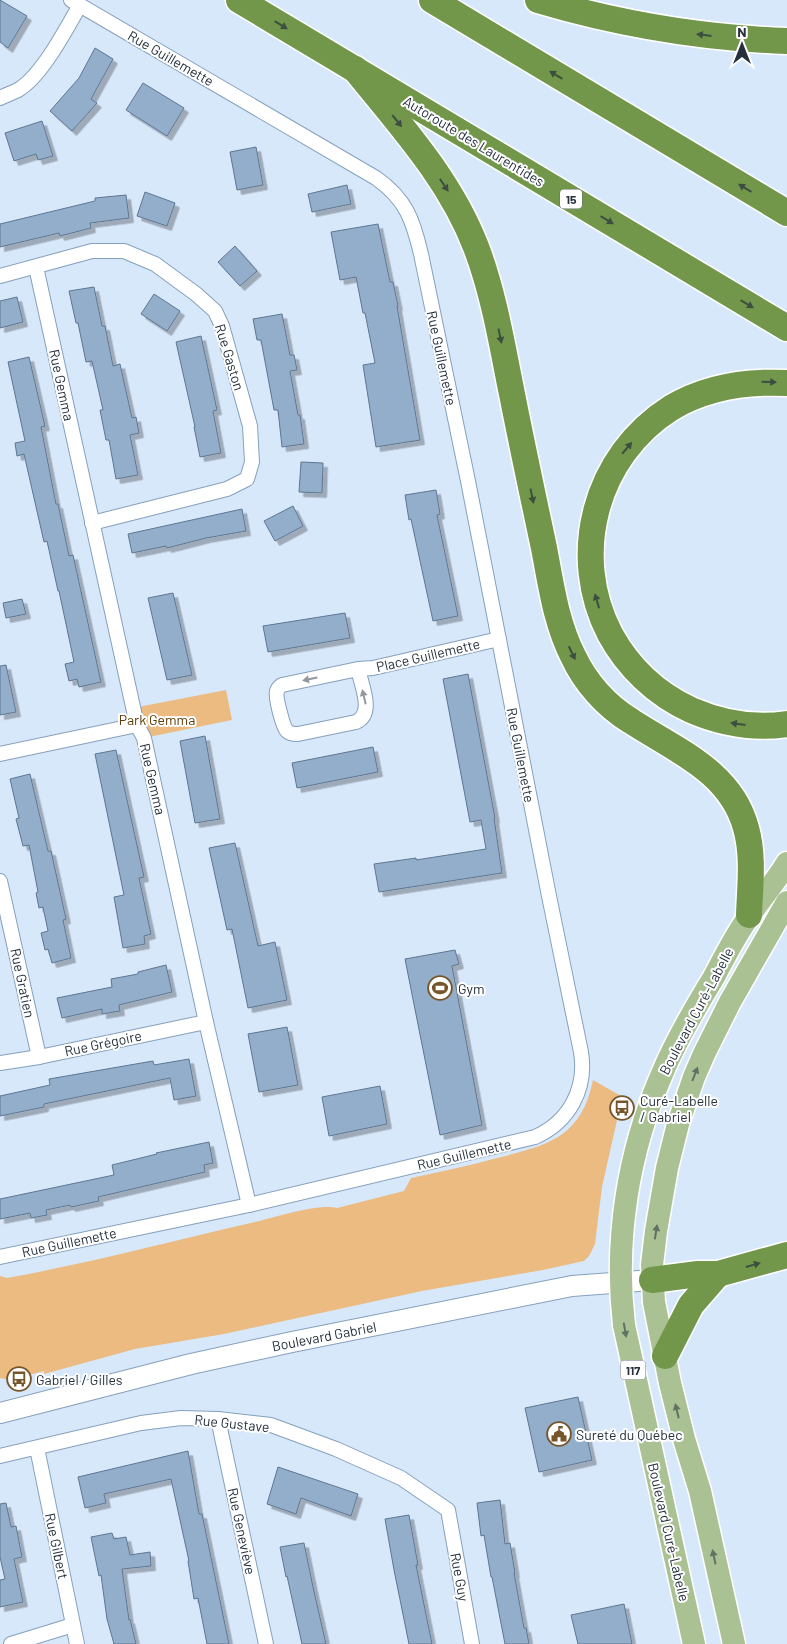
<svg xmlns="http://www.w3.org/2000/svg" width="787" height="1644" viewBox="0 0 787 1644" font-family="Barlow,sans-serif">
<defs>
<filter id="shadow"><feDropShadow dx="4.5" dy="4.5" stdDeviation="0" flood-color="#0004"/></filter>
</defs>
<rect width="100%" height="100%" fill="#d8e8fb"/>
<g fill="#ecbb82">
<path d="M226,690l6,30 -88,18 -11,-30z"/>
<path d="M593,1080l28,16 -4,8 3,3 -18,80 -7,57 -6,12 -5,5 -41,9 -121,21 -198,43 -89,15 -91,25v-3l-31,8 -1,-2 -3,1v2l-9,-2v-102l7,2c83,-15 165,-37 248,-56 20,-5 64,-19 82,-14l67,-17 7,-13c28,-6 57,-12 86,-20 51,-13 84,-20 96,-78z"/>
</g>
<g fill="#93aeca" stroke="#5d7691" filter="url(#shadow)">
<path d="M0,0l27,16 -19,32 -8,-6z"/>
<path d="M95,48l18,11 -22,40 6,4 -25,28 -22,-20 29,-33z"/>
<path d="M143,83l41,25 -17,28 -41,-26z"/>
<path d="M42,121l11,35 -15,4 -2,-6 -22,7 -9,-28z"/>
<path d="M256,147l7,38 -26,5 -7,-38z"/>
<path d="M347,185l4,19 -39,8 -4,-18z"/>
<path d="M145,192l30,11 -8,23 -30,-10z"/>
<path d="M126,195l3,23 -39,5 1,5 -31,8 -1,-3 -59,14v-23l95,-23v-3z"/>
<path d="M378,224l12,58h3l5,24h-1l23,134 -44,7 -13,-82 12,-2 -10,-50h-2l-7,-36 -16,3 -9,-48z"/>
<path d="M235,246l22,25 -17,15 -22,-24z"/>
<path d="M94,287l8,39h3l8,40 7,-2 12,54 4,-1 3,16 -9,2 8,40 -22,4 -7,-39h-3l-6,-30h3l-11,-49 -6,1 -8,-39h-2l-7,-32z"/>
<path d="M154,294l26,17 -13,20 -26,-17z"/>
<path d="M17,297l6,25 -23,6v-27z"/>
<path d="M282,314l8,41h4l3,15 -7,1 8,44h2l4,29 -22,3 -4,-37h-4l-13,-70h-4l-4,-21z"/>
<path d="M201,336l16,74 -4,1 8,42 -21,4 -6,-30h1l-19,-85z"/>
<path d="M29,357l16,69 -4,1 15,77h2l11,52 4,-1 28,127 -22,5 -2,-8 -8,2 -4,-17 9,-2 -15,-71h-1l-11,-50 -3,1 -20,-88 -7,2 -2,-13 10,-2 -17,-79z"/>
<path d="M301,462l22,1 -1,30 -23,-1z"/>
<path d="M436,490l4,24 -3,1 21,101 -25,5 -22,-102 -2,1 -4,-25z"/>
<path d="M293,506l10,20 -28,15 -11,-20z"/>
<path d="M242,509l4,22 -40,7 -39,10 -1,-2 -34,7 -4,-19z"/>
<path d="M173,593l19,82 -25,5 -19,-82z"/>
<path d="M22,599l4,15 -20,4 -3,-15z"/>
<path d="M345,613l5,25 -82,14 -5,-26z"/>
<path d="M6,665l10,47 -16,3v-49z"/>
<path d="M468,674l27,144h-1l8,55 -123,19 -5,-28 42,-6v2l70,-11 -5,-29 -11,2 -27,-143z"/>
<path d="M205,736l15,83 -25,4 -15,-82z"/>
<path d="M373,747l5,25 -81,16 -5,-25z"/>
<path d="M116,750l28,127 -5,1 12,56 -7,2 1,8 -22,4 -9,-51 10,-2 -29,-141z"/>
<path d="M30,774l18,77h3l15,68 -3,1 8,38 -19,5 -4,-14 -3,1 -4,-17 7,-2 -5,-24 -4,1 -3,-15 2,-1 -9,-47 -6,1 -7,-27 3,-1 -9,-39z"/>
<path d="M235,843l23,103 17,-4 12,58 -39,8 -16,-79 -5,1 -18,-82z"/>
<path d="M455,950l4,14 -7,2 30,159 -42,10 -35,-176z"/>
<path d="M166,965l6,27 -53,13 1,6 -18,3v-5l-40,9 -5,-20 55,-11 -1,-8 27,-5v-2z"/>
<path d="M287,1027l11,58 -39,7 -11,-58z"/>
<path d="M189,1059l7,37 -22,4 -4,-22 -126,26v3l-44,9v-20l50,-11 -1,-6 104,-18 1,4z"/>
<path d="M380,1086l7,38 -58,12 -7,-39z"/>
<path d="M209,1142l4,21 -9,2 1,7 -107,25 1,4 -28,6 -1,-2 -24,5 1,5 -16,3 -1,-5 -30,6v-20l114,-24 -2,-10 45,-11 -1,-1z"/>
<path d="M578,1397l14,63 -53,12 -14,-64z"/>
<path d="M188,1451l11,63h3l27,130h-22l-9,-46 -4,1 -6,-38h1l-18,-82 -67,15 2,9 -21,5 -7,-31z"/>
<path d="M278,1467l80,27 -7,22 -50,-18 -5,16 -29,-10z"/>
<path d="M500,1500l5,44 5,-1 5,30h-1l10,55h2l3,16h-24l-13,-67h-1l-7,-42 -3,1 -4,-33z"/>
<path d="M6,1503l5,24 5,-1 6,31 -8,2 9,43 -23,5v-27l5,-1 -5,-22v-53z"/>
<path d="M409,1515l9,50h-2l16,79h-23l-15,-74 -9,-51z"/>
<path d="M112,1533l2,6 12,-2 4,18 20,-3 1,14 -29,3 7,51 1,-1 6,25h-22l-7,-25 -6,-44 -2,1 -8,-39z"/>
<path d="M304,1543l9,44 13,57h-24l-15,-68 -1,1 -6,-30z"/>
<path d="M624,1604l8,40h-54l-7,-29z"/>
</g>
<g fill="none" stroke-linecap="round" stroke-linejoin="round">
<g stroke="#85a0bc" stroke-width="16">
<g id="street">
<path d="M0,98c6,-3 12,-5 18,-8 24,-14 48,-61 62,-85"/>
<path d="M36,267l101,458 7,13 62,284 43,183"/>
<path d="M0,276l92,-25h32l31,13 41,30 19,17 7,15 28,100 2,36 -5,17 -20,10 -135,34"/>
<path d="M358,669c3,15 17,45 -2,53l-58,12c-4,0 -8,0 -11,-3 -4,-4 -12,-34 -10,-40 1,-3 2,-4 5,-6l76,-16 15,-1 126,-29"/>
<path d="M0,754l137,-29"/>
<path d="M0,881l39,176"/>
<path d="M0,1063l39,-6 167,-35"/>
<path d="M0,1257l249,-52 286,-68c34,-15 52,-48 46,-85l-32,-156 -81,-415 -47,-227c-8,-34 -15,-55 -45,-76l-305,-178"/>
<path d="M218,1419l48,225"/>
<path d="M37,1448l40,196"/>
<path d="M0,1456l141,-33 40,-5 37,1 53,6 65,24 65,29 47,32 24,134"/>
<path d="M11,1644l62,-19"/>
</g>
</g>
<g stroke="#85a0bc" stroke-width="22">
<path id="secondary" d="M0,1413l191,-49 101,-22 280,-56 80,-6"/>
</g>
<g stroke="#fff" stroke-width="25">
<g id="primary">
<path d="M694,1644l-70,-319c-10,-85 4,-173 38,-251 14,-34 33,-66 52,-97 11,-21 22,-43 36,-62 12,-18 26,-34 37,-52"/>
<path d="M734,1644l-34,-153 -16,-52 -14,-56 -16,-81 -2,-37 4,-34 11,-63 11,-44 16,-47 10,-23 26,-52 57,-100"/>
</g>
</g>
<g stroke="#fff" stroke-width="29">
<g id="highway">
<path d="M239,0l548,328"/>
<path d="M432,0l355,213"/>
<path d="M538,0c81,24 165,38 249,41"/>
<path d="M355,69c45,56 95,110 121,178 18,47 26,98 36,147 10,51 21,102 32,154 7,36 12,75 29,108 12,26 33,50 58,65 44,29 100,50 115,107 8,28 4,58 3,87"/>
<path d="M787,383c-40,-2 -81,4 -116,25 -76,48 -102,147 -61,226 18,33 46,60 81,76 30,13 63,19 96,14"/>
<path d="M652,1280l46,-6h20l69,-19"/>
<path d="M665,1356l26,-51 27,-31"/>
</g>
</g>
<use href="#street" stroke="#fff" stroke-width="14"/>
<use href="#secondary" stroke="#fff" stroke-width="20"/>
<use href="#primary" stroke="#aac193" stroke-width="22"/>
<use href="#highway" stroke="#72974b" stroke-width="26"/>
</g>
<defs><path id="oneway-solid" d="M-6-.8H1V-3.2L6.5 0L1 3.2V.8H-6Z" transform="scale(1.25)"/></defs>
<g fill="#3c4f40">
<use href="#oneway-solid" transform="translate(281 25) rotate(31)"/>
<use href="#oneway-solid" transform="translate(704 35) rotate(-173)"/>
<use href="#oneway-solid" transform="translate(556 75) rotate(-149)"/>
<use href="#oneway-solid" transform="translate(397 121) rotate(51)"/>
<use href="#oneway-solid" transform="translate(444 185) rotate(56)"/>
<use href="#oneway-solid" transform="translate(745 188) rotate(-149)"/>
<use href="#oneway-solid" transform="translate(607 220) rotate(31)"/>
<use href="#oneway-solid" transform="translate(747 304) rotate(31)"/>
<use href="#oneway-solid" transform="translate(500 336) rotate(78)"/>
<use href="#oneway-solid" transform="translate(769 382) rotate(2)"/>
<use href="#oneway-solid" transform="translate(627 448) rotate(-50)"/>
<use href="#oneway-solid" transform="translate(532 496) rotate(78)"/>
<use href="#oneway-solid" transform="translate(597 601) rotate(-106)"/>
<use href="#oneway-solid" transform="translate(572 653) rotate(65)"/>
<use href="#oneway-solid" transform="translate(738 724) rotate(-172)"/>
<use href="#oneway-solid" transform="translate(753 1265) rotate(-16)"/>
</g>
<g fill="#92989e">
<use href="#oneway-solid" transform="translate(310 679) rotate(168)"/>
<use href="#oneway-solid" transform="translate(364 697) rotate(-103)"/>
</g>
<g fill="#617163">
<use href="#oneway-solid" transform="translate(695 1074) rotate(-69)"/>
<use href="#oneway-solid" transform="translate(656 1232) rotate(-81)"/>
<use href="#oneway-solid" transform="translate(625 1330) rotate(80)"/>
<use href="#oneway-solid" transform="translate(677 1411) rotate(-103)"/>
<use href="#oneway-solid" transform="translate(714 1557) rotate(-102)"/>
</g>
<defs>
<g id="stadium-ring" transform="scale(1.25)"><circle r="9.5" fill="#fff" stroke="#76552b" stroke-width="1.5"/><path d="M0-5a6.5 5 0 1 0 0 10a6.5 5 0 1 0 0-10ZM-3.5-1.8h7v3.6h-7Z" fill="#76552b"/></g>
<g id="bus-ring" transform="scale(1.25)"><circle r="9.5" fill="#fff" stroke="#76552b" stroke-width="1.5"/><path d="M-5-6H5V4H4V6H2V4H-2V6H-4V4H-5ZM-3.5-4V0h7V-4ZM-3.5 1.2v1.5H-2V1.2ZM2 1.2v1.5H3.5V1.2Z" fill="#76552b"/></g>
<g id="civic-ring" transform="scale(1.25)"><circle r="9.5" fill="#fff" stroke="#76552b" stroke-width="1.5"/><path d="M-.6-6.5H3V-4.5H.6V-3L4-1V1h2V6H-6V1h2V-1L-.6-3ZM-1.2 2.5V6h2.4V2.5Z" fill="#76552b"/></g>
</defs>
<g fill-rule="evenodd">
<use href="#stadium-ring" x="440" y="988"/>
<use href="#bus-ring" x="622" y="1108"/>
<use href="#bus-ring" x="19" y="1379"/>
<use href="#civic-ring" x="559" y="1434"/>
</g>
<g text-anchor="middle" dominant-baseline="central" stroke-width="4" stroke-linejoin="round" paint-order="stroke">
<g fill="#fff" stroke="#666e76" stroke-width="1">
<rect x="560" y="189.5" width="22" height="19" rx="4"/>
<rect x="620.5" y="1360.5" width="25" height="19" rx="4"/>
</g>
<g font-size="12" font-weight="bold" fill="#25303c">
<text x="571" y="199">15</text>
<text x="633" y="1370">117</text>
</g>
<g font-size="14" fill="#25303c" stroke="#fff">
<text transform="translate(171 58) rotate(30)">Rue Guillemette</text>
<text transform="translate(474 141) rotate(31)">Autoroute des Laurentides</text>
<text transform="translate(230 357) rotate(73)">Rue Gaston</text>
<text transform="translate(442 358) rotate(78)">Rue Guillemette</text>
<text transform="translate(62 385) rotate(78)">Rue Gemma</text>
<text transform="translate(428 655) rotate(-13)">Place Guillemette</text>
<text transform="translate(521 755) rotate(79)">Rue Guillemette</text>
<text transform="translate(153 779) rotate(77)">Rue Gemma</text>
<text transform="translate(23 983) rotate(78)">Rue Gratien</text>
<text transform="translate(696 1011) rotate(-62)">Boulevard Curé-Labelle</text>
<text transform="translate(103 1043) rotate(-12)">Rue Grégoire</text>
<text transform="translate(464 1154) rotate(-13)">Rue Guillemette</text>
<text transform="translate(69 1242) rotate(-12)">Rue Guillemette</text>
<text transform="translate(324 1336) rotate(-11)">Boulevard Gabriel</text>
<text transform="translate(232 1423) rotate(6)">Rue Gustave</text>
<text transform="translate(242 1531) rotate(78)">Rue Geneviève</text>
<text transform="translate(669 1532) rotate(77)">Boulevard Curé-Labelle</text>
<text transform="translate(57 1546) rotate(78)">Rue Gilbert</text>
<text transform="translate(460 1577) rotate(80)">Rue Guy</text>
</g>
<g font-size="14" fill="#5d3903" stroke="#fff">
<text x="157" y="719">Park Gemma</text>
</g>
<g font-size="14" fill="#25303c" stroke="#fff" text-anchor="start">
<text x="458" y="988">Gym</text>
<text x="640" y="1100">Curé-Labelle<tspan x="640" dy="16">/ Gabriel</tspan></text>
<text x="36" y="1379">Gabriel / Gilles</text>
<text x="576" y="1434">Sureté du Québec</text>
</g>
</g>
<g transform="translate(742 45)" stroke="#ffffff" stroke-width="4" paint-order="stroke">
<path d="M0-4L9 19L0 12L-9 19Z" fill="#25303c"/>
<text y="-8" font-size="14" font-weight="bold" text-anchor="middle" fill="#25303c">N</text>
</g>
</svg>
